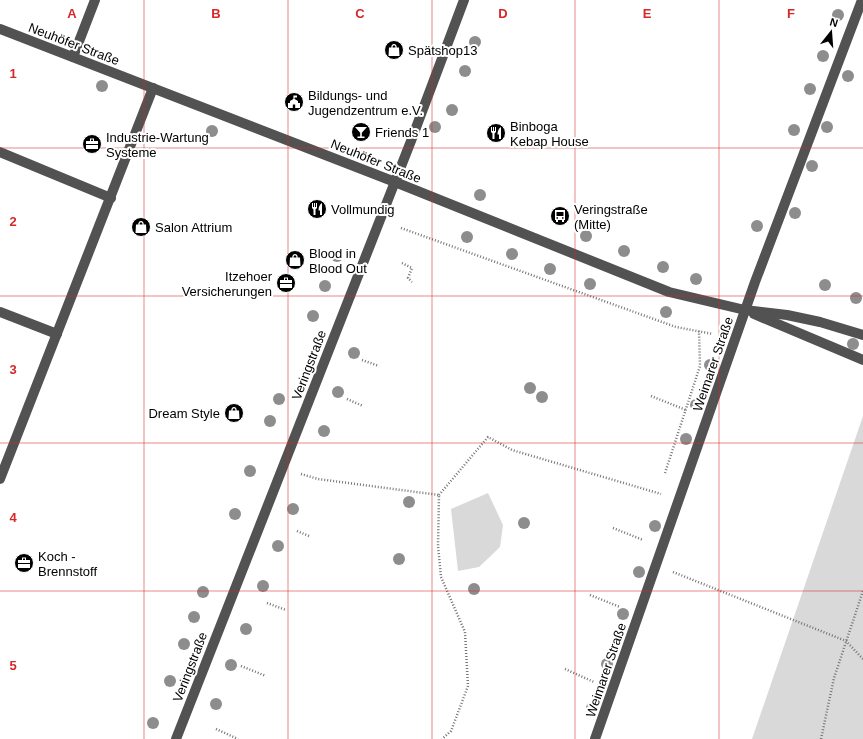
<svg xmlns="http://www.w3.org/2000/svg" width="863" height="739" viewBox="0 0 863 739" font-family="Helvetica,sans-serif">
<rect width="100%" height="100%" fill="#fff"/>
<g fill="#d9d9d9">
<path d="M863,416v323h-111z"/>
<path d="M488,493l15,32 -3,22 -21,20 -21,4 -7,-62z"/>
</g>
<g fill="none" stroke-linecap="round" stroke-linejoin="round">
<g stroke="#747474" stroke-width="2.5" stroke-dasharray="1 2" stroke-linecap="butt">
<path d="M347,205l13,6"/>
<path d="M401,228l275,99 37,7"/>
<path d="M402,263l10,5 -4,10 4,4"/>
<path d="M362,360l17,6"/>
<path d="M651,396l35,14"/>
<path d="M347,399l16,7"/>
<path d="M665,473l35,-107 -1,-35"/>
<path d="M301,474l17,5 121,16 -1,51 3,31 24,55 3,54 -17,45 -9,8"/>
<path d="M439,495l49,-58 24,13 149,44"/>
<path d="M613,528l30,12"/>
<path d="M297,531l12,5"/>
<path d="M673,572l173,69 17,18"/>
<path d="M590,595l30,12"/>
<path d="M267,603l19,7"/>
<path d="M241,666l25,10"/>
<path d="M565,669l29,13"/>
<path d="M216,729l22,10"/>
<path d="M821,739l13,-61 29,-87"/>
</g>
<g stroke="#525252" stroke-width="10">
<path d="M0,29l395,153 274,110 76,18 42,5 33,7 43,13"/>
<path d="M73,57l22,-57"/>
<path d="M0,152l111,46"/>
<path d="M0,312l57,22"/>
<path d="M754,314l109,46"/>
<path d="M0,479l153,-391"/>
<path d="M176,739l235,-598 53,-141"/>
<path d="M595,739l160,-457 107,-282"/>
</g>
</g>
<g fill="#8d8d8d">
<circle cx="838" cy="15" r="6"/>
<circle cx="475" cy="42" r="6"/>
<circle cx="823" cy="56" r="6"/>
<circle cx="465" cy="71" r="6"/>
<circle cx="848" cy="76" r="6"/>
<circle cx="102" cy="86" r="6"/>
<circle cx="810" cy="89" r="6"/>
<circle cx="452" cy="110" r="6"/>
<circle cx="435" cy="127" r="6"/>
<circle cx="827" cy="127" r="6"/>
<circle cx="794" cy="130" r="6"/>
<circle cx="212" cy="131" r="6"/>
<circle cx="812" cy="166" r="6"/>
<circle cx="480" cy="195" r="6"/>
<circle cx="795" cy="213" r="6"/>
<circle cx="757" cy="226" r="6"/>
<circle cx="586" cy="236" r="6"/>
<circle cx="467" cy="237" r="6"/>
<circle cx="624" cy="251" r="6"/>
<circle cx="512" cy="254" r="6"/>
<circle cx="337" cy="256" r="6"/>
<circle cx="663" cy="267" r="6"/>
<circle cx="550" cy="269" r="6"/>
<circle cx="696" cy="279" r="6"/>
<circle cx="590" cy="284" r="6"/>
<circle cx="825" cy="285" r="6"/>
<circle cx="325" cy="286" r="6"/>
<circle cx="856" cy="298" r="6"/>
<circle cx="666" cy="312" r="6"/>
<circle cx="313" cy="316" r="6"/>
<circle cx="853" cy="344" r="6"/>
<circle cx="354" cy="353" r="6"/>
<circle cx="710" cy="365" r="6"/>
<circle cx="530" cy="388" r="6"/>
<circle cx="338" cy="392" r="6"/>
<circle cx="542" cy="397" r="6"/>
<circle cx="279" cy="399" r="6"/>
<circle cx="696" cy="405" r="6"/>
<circle cx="270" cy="421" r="6"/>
<circle cx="324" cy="431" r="6"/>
<circle cx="686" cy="439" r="6"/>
<circle cx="250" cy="471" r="6"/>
<circle cx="409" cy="502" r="6"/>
<circle cx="293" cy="509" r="6"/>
<circle cx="235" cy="514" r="6"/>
<circle cx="524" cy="523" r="6"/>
<circle cx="655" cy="526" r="6"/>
<circle cx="278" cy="546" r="6"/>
<circle cx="399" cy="559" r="6"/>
<circle cx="639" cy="572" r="6"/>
<circle cx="263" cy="586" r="6"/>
<circle cx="474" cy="589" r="6"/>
<circle cx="203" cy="592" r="6"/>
<circle cx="623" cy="614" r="6"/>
<circle cx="194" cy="617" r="6"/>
<circle cx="246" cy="629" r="6"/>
<circle cx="184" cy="644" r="6"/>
<circle cx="607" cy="664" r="6"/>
<circle cx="231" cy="665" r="6"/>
<circle cx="170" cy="681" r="6"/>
<circle cx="216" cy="704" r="6"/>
<circle cx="592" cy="708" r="6"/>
<circle cx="153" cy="723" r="6"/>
</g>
<path fill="none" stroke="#d62828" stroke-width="1" stroke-opacity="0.55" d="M144,0v739M288,0v739M432,0v739M575,0v739M719,0v739M0,148h863M0,296h863M0,443h863M0,591h863"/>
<defs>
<g id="shop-disc" transform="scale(1)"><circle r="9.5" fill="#000" stroke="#fff"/><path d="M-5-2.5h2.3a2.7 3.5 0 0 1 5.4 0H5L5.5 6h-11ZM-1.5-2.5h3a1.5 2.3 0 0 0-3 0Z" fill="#fff"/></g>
<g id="civic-disc" transform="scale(1)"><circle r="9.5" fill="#000" stroke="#fff"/><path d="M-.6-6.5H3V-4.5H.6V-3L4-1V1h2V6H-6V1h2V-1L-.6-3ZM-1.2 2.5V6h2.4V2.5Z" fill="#fff"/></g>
<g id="bar-disc" transform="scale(1)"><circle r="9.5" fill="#000" stroke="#fff"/><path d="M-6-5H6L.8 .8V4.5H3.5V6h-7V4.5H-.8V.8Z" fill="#fff"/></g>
<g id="restaurant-disc" transform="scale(1)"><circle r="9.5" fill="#000" stroke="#fff"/><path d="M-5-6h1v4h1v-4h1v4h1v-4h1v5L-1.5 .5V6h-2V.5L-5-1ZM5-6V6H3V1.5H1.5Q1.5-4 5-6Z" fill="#fff"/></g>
<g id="office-disc" transform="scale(1)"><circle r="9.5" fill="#000" stroke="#fff"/><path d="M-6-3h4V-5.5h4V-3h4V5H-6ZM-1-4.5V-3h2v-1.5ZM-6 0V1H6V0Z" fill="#fff"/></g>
<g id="bus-disc" transform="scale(1)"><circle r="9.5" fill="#000" stroke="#fff"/><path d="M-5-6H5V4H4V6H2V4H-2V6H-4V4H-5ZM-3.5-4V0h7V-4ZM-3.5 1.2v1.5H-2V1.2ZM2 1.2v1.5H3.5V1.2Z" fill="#fff"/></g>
</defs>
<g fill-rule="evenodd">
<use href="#shop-disc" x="394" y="50"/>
<use href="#civic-disc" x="294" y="102"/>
<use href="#bar-disc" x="361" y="132"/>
<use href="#restaurant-disc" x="496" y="133"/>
<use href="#office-disc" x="92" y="144"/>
<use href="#restaurant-disc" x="317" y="209"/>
<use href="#bus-disc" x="560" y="216"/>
<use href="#shop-disc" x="141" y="227"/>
<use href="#shop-disc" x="295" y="260"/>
<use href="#office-disc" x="286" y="283"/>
<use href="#shop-disc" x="234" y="413"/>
<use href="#office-disc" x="24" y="563"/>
</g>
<g text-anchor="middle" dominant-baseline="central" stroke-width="4" stroke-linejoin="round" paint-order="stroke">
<g font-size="13" fill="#000" stroke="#fff">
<text transform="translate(74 44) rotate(21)">Neuhöfer Straße</text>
<text transform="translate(376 161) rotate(22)">Neuhöfer Straße</text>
<text transform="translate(713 364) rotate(-71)">Weimarer Straße</text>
<text transform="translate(309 365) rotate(-69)">Veringstraße</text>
<text transform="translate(190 667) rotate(-69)">Veringstraße</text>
<text transform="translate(606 670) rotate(-71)">Weimarer Straße</text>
</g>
<g font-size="13" fill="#000" stroke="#fff" text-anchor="start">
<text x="408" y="50">Spätshop13</text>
<text x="308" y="95">Bildungs- und<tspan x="308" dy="15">Jugendzentrum e.V.</tspan></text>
<text x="510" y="126">Binboga<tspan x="510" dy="15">Kebap House</tspan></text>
<text x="375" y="132">Friends 1</text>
<text x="106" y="137">Industrie-Wartung<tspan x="106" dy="15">Systeme</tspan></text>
<text x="331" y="209">Vollmundig</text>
<text x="574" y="209">Veringstraße<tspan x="574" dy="15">(Mitte)</tspan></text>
<text x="155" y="227">Salon Attrium</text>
<text x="309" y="253">Blood in<tspan x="309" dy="15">Blood Out</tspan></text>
<text x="272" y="276" text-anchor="end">Itzehoer<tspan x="272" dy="15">Versicherungen</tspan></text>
<text x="220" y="413" text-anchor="end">Dream Style</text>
<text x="38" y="556">Koch -<tspan x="38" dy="15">Brennstoff</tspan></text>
</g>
</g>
<g font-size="13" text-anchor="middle" font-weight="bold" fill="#d62828" stroke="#fff" stroke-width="4" stroke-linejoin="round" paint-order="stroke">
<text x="72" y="18">A</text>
<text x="216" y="18">B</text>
<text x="360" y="18">C</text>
<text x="503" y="18">D</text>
<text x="647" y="18">E</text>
<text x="791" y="18">F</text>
<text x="13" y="78">1</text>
<text x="13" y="226">2</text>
<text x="13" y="374">3</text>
<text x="13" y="522">4</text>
<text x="13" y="670">5</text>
</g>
<g transform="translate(831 32) rotate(17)" stroke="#ffffff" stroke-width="3" paint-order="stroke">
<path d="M0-3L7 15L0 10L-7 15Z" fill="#000000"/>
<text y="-6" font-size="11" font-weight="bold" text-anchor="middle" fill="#000000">N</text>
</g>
</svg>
